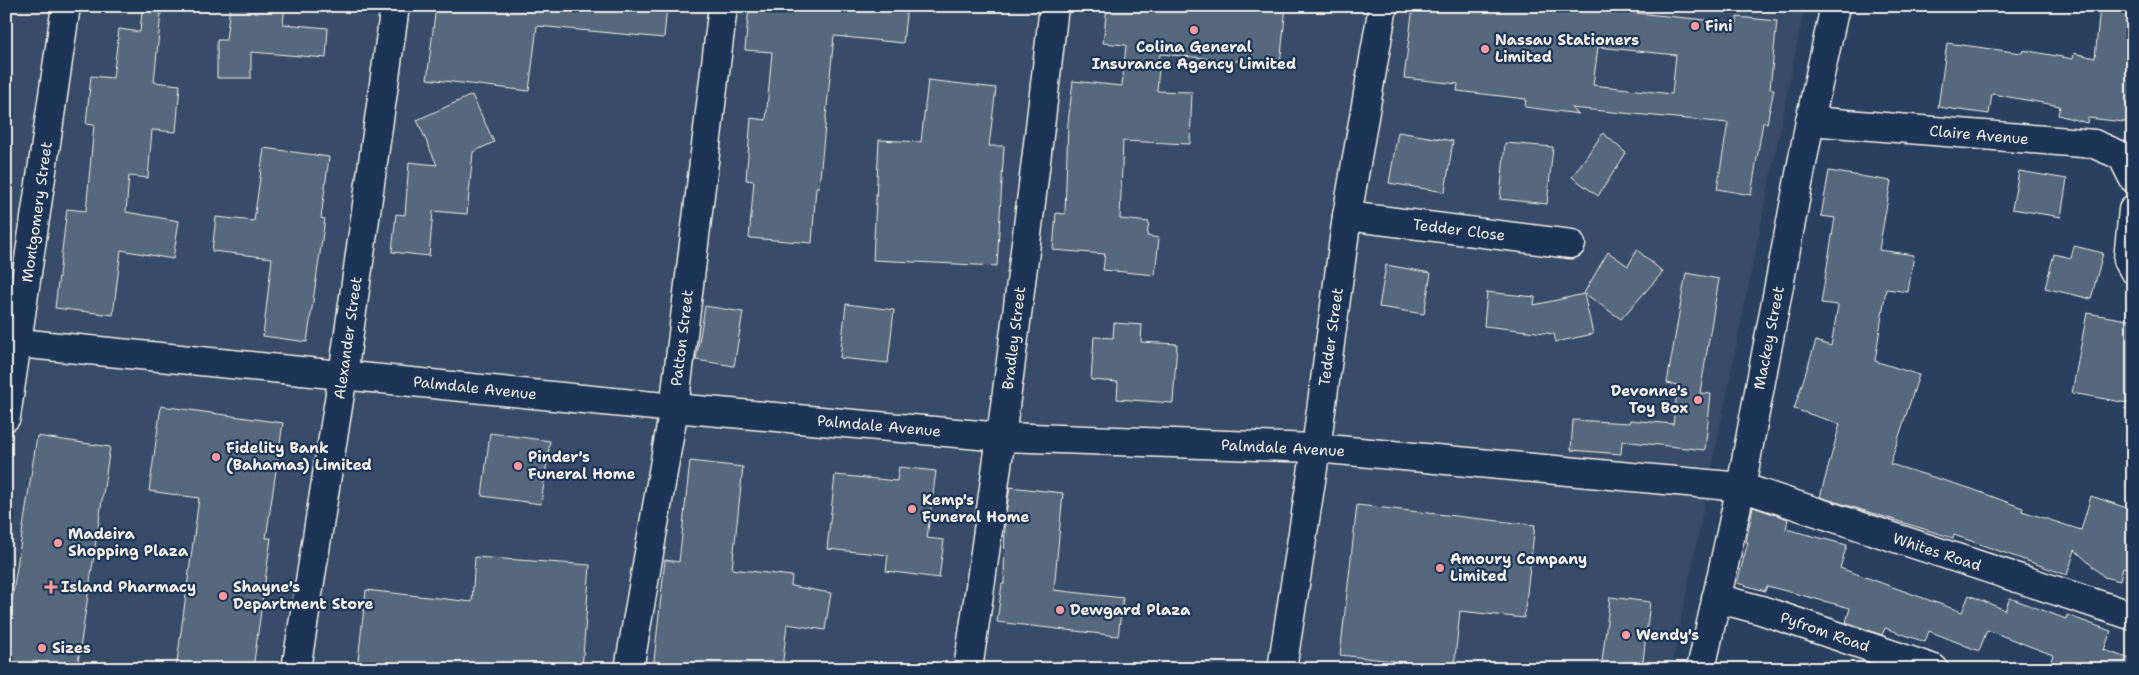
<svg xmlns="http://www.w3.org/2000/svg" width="2139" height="675" viewBox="0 0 2139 675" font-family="'Shantell Sans',sans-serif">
<rect width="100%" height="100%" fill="#2a4060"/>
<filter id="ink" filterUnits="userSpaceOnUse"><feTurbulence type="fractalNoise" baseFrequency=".02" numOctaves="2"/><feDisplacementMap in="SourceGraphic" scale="10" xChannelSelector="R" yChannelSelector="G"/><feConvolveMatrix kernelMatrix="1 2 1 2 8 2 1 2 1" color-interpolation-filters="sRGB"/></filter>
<g filter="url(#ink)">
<path fill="#374c69" d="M6,6h1799l-134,663h-1665z"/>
<g fill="#56677d" stroke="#f4f1e8" fill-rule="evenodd">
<path d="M230,6h55l-2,18 45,4 -2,30 -75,-6v26h-34v-38h9z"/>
<path d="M436,6h231l-3,32 -127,-12 -8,65 -102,-12z"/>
<path d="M749,6h158l-4,37 -69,-7 -15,151h-3l-4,56 -63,-5 5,-57 -8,-1 5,-62 15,2 6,-68 -27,-2z"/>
<path d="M1107,6h179l-6,59 -120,-11 -3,37 35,1 -2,52 -67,-3 -3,78 29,3 -2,14 12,2 -4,37 -52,-5 2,-16 -52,-4 3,-37 9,1 3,-91 5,-42 49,5 4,-41 -23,-2z"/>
<path d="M1413,6h148l55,8v-3l121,12v-6l40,4 -7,68h4l-7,34 -4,-1 -12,73 -34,-6 11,-66 -157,-15 8,6 -54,-7 1,-8 -69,-8 1,-7 -54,-6zM1598,47l78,8 -4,39 -79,-9z"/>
<path d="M2100,6h33v117l-45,-5 -1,5 -29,-8 2,-9 -68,-12 -3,20 -51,-7 9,-64 75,10 1,-3 50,9 1,-6 21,5z"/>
<path d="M142,11l19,2 -7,69 26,3 -4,47 -24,-2 -4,48 -19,-2 -3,36 53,9 -6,38 -52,-9 -8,65 -58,-7 12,-99 19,2 8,-86 -8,-1 5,-48 22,2 6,-49 21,3z"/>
<path d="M928,80l68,8 -7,58h15l-7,120 -124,-6 6,-120 42,2z"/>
<path d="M472,95l22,47 -21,10 -6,62 -34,-3 -4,45 -37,-4 4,-38 9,1 4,-53 28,3 -20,-45z"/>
<path d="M1398,132l55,9 -8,51 -56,-9z"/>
<path d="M1603,133l23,20 -28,43 -26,-19z"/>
<path d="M1505,143l48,4 -6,57 -47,-5z"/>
<path d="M264,148l65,9 -8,61 4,1 -18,123 -44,-6 9,-78 -60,-7 4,-34 38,4z"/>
<path d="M1829,171l62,10 -12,69 35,5 -6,37 -22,-3 -11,72 44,14 -29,89 79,24 54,20 -1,3 59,19 10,-34 42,14v61l-10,-3 -3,13 -16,-4 -29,-27 -8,25 -113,-40 -1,3 -133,-41 20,-73 -46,-15 22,-68 15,5 7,-41 -17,-2 14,-85 -14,-2z"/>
<path d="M2019,171l48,8 -6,38 -49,-8z"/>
<path d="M2074,246l29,7 -12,46 -46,-11 9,-34 17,4z"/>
<path d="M1637,250l26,22 -42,47 -37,-26 24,-41 20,14z"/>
<path d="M1386,265l45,8 -7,41 -45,-7z"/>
<path d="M1686,273l33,6 -19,114 11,1 -6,56 -83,-9 -1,13 -50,-4 2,-30 56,3 1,-3 43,4 5,-39 -11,-2z"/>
<path d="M1487,292l48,5 -1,8 50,-11 9,40 -37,8 -2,-8 -70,-8z"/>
<path d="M846,304l48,6 -6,53 -48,-5z"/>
<path d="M705,306l38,6 -9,54 -38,-6z"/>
<path d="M2087,313l46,8v83l-61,-11z"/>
<path d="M1114,323l28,2 -1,17 36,2 -4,59 -56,-4 1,-17 -27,-2 3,-43 19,1z"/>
<path d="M161,406l122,17 -17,115h5l-18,131h-77l23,-171 -50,-7z"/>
<path d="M490,433l60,8 -9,63 -59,-8z"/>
<path d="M37,436l73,11 -33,222h-71v-30z"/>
<path d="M690,461l53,6 -11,102 60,7 -1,10 40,7 -6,37 -38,-6 -5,45h-129l12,-109 14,2z"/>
<path d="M899,467l37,4 -9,67 17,2 -5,38 -53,-7 2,-16 -61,-6 8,-74 62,6z"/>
<path d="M1010,487l53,6 -9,97 69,8 -5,38 -121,-14 5,-38h2l1,-64z"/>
<path d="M1357,505l178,20 -11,93 -64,-7 -6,57 -114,-13z"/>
<path d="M1753,507l35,12 -2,10 61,16 -7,23 122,44 7,-17 36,15 5,-12 56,21 1,-4 44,16 -7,19 29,10v9h-85l5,-14 -66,-25 -8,21 -50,-20 -4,11 -40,-14 -3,7 -36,-13 4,-14 -83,-22 -2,5 -28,-8 11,-41h-2z"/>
<path d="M475,557l115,8 -8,104h-225l9,-79 106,12z"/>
<path d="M1610,597l40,5 -8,67h-41z"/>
</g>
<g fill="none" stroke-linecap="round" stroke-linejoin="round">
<g stroke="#f4f1e8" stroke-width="31">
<g id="minor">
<path d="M1810,121l284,23 28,12 11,22"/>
<path d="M2133,210l-5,50 5,9"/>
<path d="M1347,216l224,28"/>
<path d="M18,343l656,65 328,29 314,11 425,39 392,129"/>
<path d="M6,417l60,-411"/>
<path d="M296,669l47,-294 52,-369"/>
<path d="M629,669l45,-261 49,-402"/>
<path d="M968,669c33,-221 61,-441 86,-663"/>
<path d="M1282,669l34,-221 31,-232 36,-210"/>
</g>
</g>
<g stroke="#f4f1e8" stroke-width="31">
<path id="tertiary" d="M1716,598l45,12 173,59"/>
</g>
<g stroke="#f4f1e8" stroke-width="31">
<path id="secondary" d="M1701,669l40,-182 69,-366 25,-115"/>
</g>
<use href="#minor" stroke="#1d3557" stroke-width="28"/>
<use href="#tertiary" stroke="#1d3557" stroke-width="28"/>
<use href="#secondary" stroke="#1d3557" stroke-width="28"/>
</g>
</g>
<g fill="#ff9aa2" stroke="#1d3557" stroke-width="2">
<circle cx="1695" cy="26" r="5"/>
<circle cx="1194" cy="30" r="5"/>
<circle cx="1485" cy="49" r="5"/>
<circle cx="1698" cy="400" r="5"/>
<circle cx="216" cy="457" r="5"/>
<circle cx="518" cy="466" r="5"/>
<circle cx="912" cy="509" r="5"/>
<circle cx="58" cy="543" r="5"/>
<circle cx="1440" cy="568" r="5"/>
<path d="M48.5 579.5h5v5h5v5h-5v5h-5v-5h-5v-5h5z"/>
<circle cx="223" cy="596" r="5"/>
<circle cx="1060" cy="610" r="5"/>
<circle cx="1626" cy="635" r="5"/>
<circle cx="42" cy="648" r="5"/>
</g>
<g text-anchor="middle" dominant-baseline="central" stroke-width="4.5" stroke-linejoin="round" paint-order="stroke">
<g font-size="15" font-weight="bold" fill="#f4f1e8" stroke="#1d3557" text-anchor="start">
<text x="1705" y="26">Fini</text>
<text x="1495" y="40">Nassau Stationers<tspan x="1495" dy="17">Limited</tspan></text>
<text x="1194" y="47" text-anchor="middle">Colina General<tspan x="1194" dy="17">Insurance Agency Limited</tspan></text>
<text x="1688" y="391" text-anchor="end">Devonne's<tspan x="1688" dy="17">Toy Box</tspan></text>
<text x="226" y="448">Fidelity Bank<tspan x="226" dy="17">(Bahamas) Limited</tspan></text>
<text x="528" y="457">Pinder's<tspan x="528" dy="17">Funeral Home</tspan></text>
<text x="922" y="500">Kemp's<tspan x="922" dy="17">Funeral Home</tspan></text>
<text x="68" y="534">Madeira<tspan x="68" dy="17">Shopping Plaza</tspan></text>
<text x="1450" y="559">Amoury Company<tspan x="1450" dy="17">Limited</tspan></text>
<text x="61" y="587">Island Pharmacy</text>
<text x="233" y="587">Shayne's<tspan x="233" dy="17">Department Store</tspan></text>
<text x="1070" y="610">Dewgard Plaza</text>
<text x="1636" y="635">Wendy's</text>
<text x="52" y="648">Sizes</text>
</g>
<g font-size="15" fill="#f4f1e8" stroke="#1d3557">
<text transform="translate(1979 135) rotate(5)">Claire Avenue</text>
<text transform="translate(37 212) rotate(-82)">Montgomery Street</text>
<text transform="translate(1459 230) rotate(7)">Tedder Close</text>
<text transform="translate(1331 337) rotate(-82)">Tedder Street</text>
<text transform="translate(348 338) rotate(-82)">Alexander Street</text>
<text transform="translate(682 338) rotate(-83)">Patton Street</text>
<text transform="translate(1014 338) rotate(-83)">Bradley Street</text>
<text transform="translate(1769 338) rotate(-79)">Mackey Street</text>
<text transform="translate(475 388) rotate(6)">Palmdale Avenue</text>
<text transform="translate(879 426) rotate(5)">Palmdale Avenue</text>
<text transform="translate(1283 448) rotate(3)">Palmdale Avenue</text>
<text transform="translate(1937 552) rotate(18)">Whites Road</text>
<text transform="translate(1825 632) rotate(19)">Pyfrom Road</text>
</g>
</g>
<rect width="2139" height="675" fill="none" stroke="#1d3557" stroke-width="25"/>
<rect x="12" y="12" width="2114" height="650" fill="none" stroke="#f4f1e8" stroke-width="2" filter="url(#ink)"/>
</svg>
